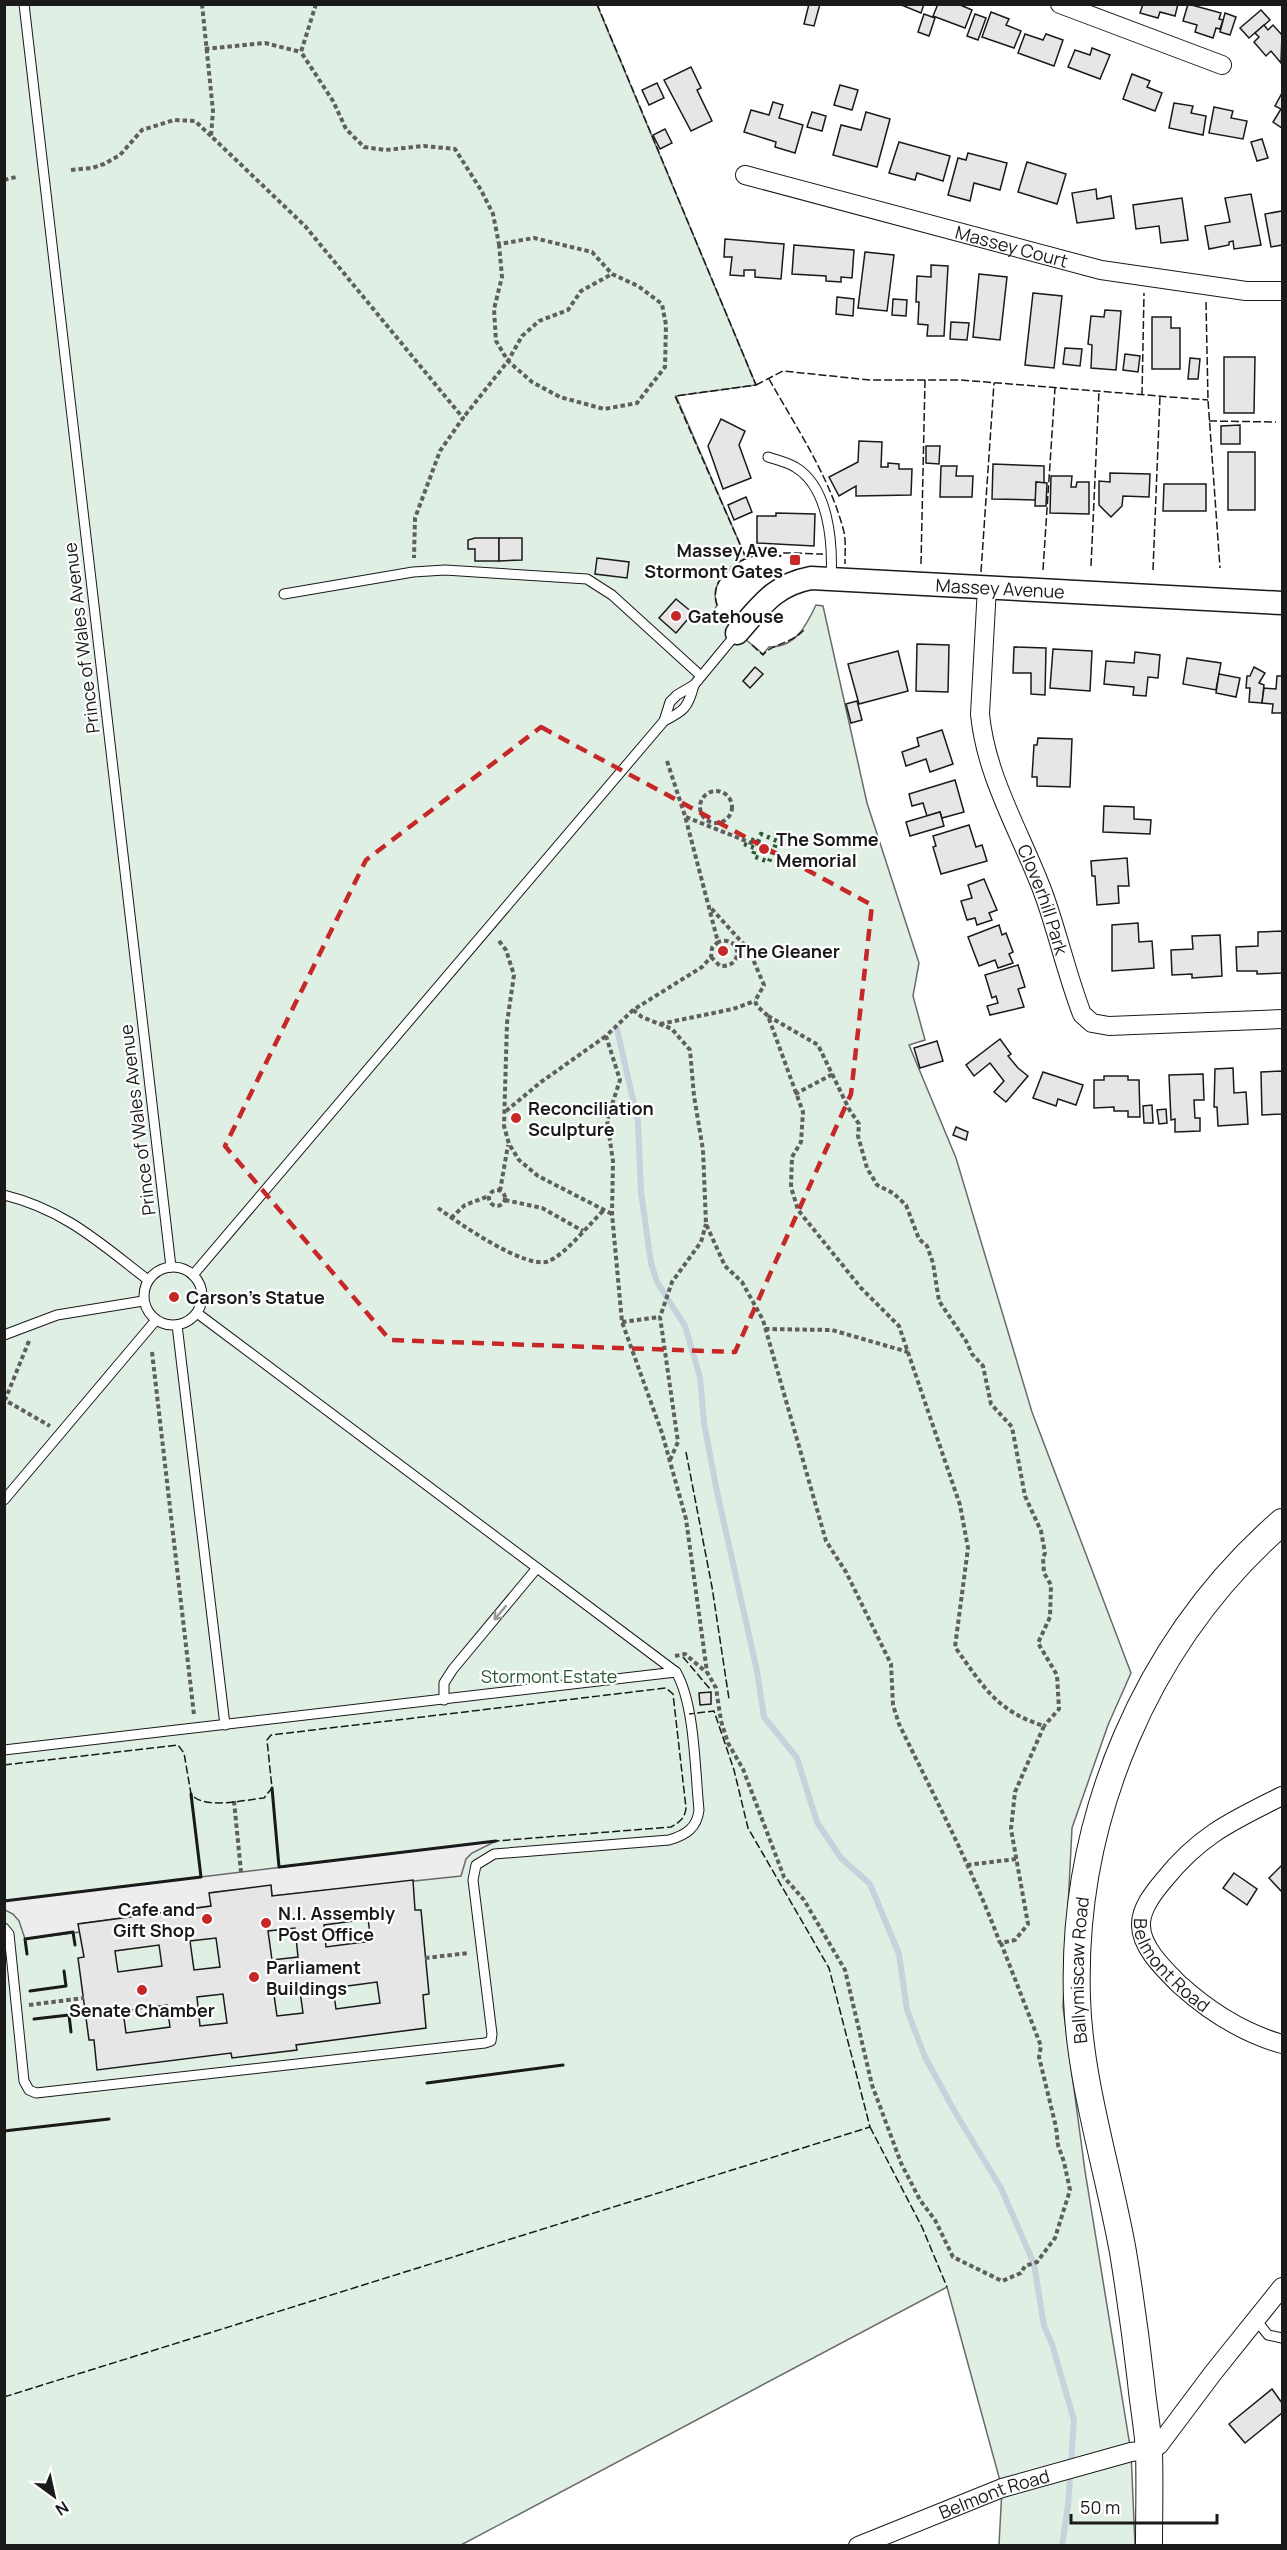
<svg xmlns="http://www.w3.org/2000/svg" width="1287" height="2550" viewBox="0 0 1287 2550" font-family="Manrope,sans-serif">
<rect width="100%" height="100%" fill="#fff"/>
<path fill="#e0efe3" stroke="#6a6a6a" stroke-width="1.5" d="M5,5h592l159,380 -80,11 70,162c-17,10 -37,25 -29,47l-4,7 50,42 6,-7c27,0 37,-21 47,-42l7,1 44,197 52,160 -6,33 12,44 -16,5 47,113 76,254 99,261 -23,52 -36,103 -9,179 22,164 46,281 4,93h-136l3,-57 -55,-201 -486,258 -456,1z"/>
<path fill="#ededed" stroke="#6a6a6a" stroke-width="1.5" d="M496,1841l-24,12 -6,6 -5,17 -189,20 -1,-10 -61,7 1,13 -132,18 1,8 -55,7 -6,-18 -6,-7 -8,-4 -1,-9z"/>
<g fill="none" stroke-linecap="round" stroke-linejoin="round">
<path stroke="#c6d2dc" stroke-width="6" d="M617,1029l21,93 3,70 10,71 6,19 28,44 15,51 4,46 12,64 41,184 7,46 33,41 20,64 24,36 29,26 29,70 8,56 18,47 30,55 46,76 33,76 10,62 8,18 22,76 -6,86 -6,40"/>
</g>
<g fill="#e6e6e6" stroke="#1a1a1a" stroke-width="1.5" fill-rule="evenodd">
<path d="M809,4h11l-6,22 -10,-2z"/>
<path d="M899,4h25l-3,9z"/>
<path d="M938,4h20l14,6 -7,18 -32,-12z"/>
<path d="M1143,4h35l-3,12 -15,-4 -2,6 -18,-5z"/>
<path d="M1188,4l33,9 -2,6 4,1 -3,9 -4,-1 -3,10 -18,-6 2,-7 -14,-4z"/>
<path d="M1261,10l9,10 -21,18 -9,-10z"/>
<path d="M991,12l18,7 -3,6 15,6 -7,17 -32,-11z"/>
<path d="M1225,13l11,4 -6,18 -10,-3z"/>
<path d="M924,14l11,4 -6,18 -11,-4z"/>
<path d="M975,14l11,4 -8,22 -11,-4z"/>
<path d="M1264,25l4,5 5,-5 9,10 -1,28 -10,-12 -5,5 -12,-14 5,-5 -4,-4z"/>
<path d="M1025,34l18,6 3,-6 17,6 -9,26 -36,-13z"/>
<path d="M1092,48l18,7 -10,24 -32,-12 7,-17 15,5z"/>
<path d="M691,67l10,21 -4,2 15,31 -21,10 -27,-51z"/>
<path d="M1132,74l18,7 -3,6 15,6 -7,18 -32,-12z"/>
<path d="M657,83l7,15 -15,7 -7,-15z"/>
<path d="M840,85l18,5 -6,20 -18,-5z"/>
<path d="M1282,93v35l-9,-6 8,-13 -6,-3z"/>
<path d="M773,102l10,3 -4,13 24,7 -8,28 -20,-6 1,-5 -32,-10 7,-22 18,5z"/>
<path d="M1174,103l19,3 -2,7 15,3 -3,19 -34,-7z"/>
<path d="M1214,107l19,4 -2,7 16,3 -4,18 -34,-6z"/>
<path d="M812,112l14,4 -4,15 -15,-4z"/>
<path d="M866,112l24,7 -13,48 -44,-12 8,-30 20,5z"/>
<path d="M665,129l7,14 -12,6 -7,-14z"/>
<path d="M1262,139l6,19 -11,3 -6,-19z"/>
<path d="M899,142l51,14 -7,25 -26,-8 -2,7 -26,-7z"/>
<path d="M968,153l39,10 -7,27 -26,-7 -4,18 -22,-6 10,-37 8,2z"/>
<path d="M1027,162l39,12 -9,30 -39,-12z"/>
<path d="M1096,189l1,10 14,-3 3,22 -37,5 -5,-30z"/>
<path d="M1251,194l10,51 -27,4 -1,-8 -4,1v3l-20,4 -4,-23 25,-4 -5,-24z"/>
<path d="M1182,198l6,42 -27,3 -2,-17 -23,3 -3,-24z"/>
<path d="M1282,211v34l-11,2 -6,-33z"/>
<path d="M725,239l59,5 -3,35 -26,-2v-7h-11v6l-14,-1 2,-18h-8z"/>
<path d="M794,245l60,5 -2,28 -11,-1v5l-15,-1v-5l-34,-2z"/>
<path d="M865,252l29,3 -7,56 -29,-3z"/>
<path d="M931,265l17,1 -4,70h-17l1,-11 -10,-1 1,-22h-3l1,-26 14,1z"/>
<path d="M979,274l28,3 -7,63 -27,-3z"/>
<path d="M1033,293l29,3 -8,72 -29,-3z"/>
<path d="M837,297l17,2 -1,17 -17,-2z"/>
<path d="M893,299l14,1 -1,16 -14,-1z"/>
<path d="M1105,310l16,1 -5,59 -25,-2 1,-23 -4,-1 3,-28 13,1z"/>
<path d="M1152,317h19v11h9v41h-28z"/>
<path d="M951,322l18,1 -2,17 -17,-1z"/>
<path d="M1065,348l17,1 -2,17 -17,-2z"/>
<path d="M1125,354l15,2 -2,16 -15,-2z"/>
<path d="M1224,357h31l-1,56h-30z"/>
<path d="M1190,358l10,1 -2,20h-10z"/>
<path d="M721,419l24,12 -6,14 12,33 -28,11 -15,-43z"/>
<path d="M1240,425v19h-19v-18z"/>
<path d="M859,441l23,1 -1,25h7v-4l11,1v5h13l-1,26 -55,1v-10l-17,10 -10,-19 29,-15z"/>
<path d="M926,446h14l-1,18 -13,-1z"/>
<rect x="1228" y="452" width="27" height="58"/>
<path d="M993,464l51,2v17l-8,-1v18l-44,-1z"/>
<path d="M941,466h16l-1,10h17l-1,21h-32z"/>
<path d="M1110,473l40,1 -1,23 -26,-1 -1,10 -11,11 -12,-12v-24l11,1z"/>
<path d="M1051,476h21l-1,11h5l1,-5h12v32l-39,-1z"/>
<path d="M1036,482l11,1 -1,23h-11z"/>
<path d="M1164,484h42v27h-43z"/>
<path d="M746,497l6,15 -18,8 -6,-15z"/>
<path d="M776,513l39,1 -1,32 -57,-3v-27h19z"/>
<path d="M475,538h24v23h-24v-12h-7v-9z"/>
<path d="M499,538h23v22l-23,1z"/>
<path d="M597,558l32,4 -2,16 -32,-4z"/>
<path d="M676,599l17,14 -17,20 -17,-15z"/>
<path d="M917,644l32,1 -1,47 -32,-1z"/>
<path d="M1014,647l32,1 -1,47 -14,-1v-21h-18z"/>
<path d="M1053,649l39,2 -2,40 -40,-3z"/>
<path d="M898,651l10,40 -49,13 -11,-40z"/>
<path d="M1135,652l25,3 -2,23 -10,-1 -2,19 -13,-1 1,-8 -30,-3 2,-23 28,2z"/>
<path d="M1187,658l34,5 -5,27 -33,-6z"/>
<path d="M755,667l8,7 -13,14 -7,-7z"/>
<path d="M1254,667l11,6 -6,10 5,2 -2,18 -13,-1 1,-14h-4l1,-12h3z"/>
<path d="M1219,674l21,4 -4,19 -20,-4z"/>
<path d="M1277,676h5v37h-10l1,-9 -11,-1 2,-15 12,1z"/>
<path d="M857,701l5,19 -11,3 -5,-19z"/>
<path d="M942,730l11,34 -23,8 -4,-13 -20,7 -4,-14 17,-6 -2,-8z"/>
<path d="M1038,738l34,1 -2,48 -33,-1v-9h-5l2,-32h3z"/>
<path d="M955,780l9,32 -22,6 -2,-6 -13,4 -4,-13 -11,3 -3,-12z"/>
<path d="M1104,806l30,1v12l17,1 -1,14 -47,-2z"/>
<path d="M940,812l4,14 -34,10 -4,-14z"/>
<path d="M969,825l7,22 6,-2 5,16 -46,13 -8,-27 3,-1 -3,-10z"/>
<path d="M1127,858l2,28h-11l1,17 -22,2 -2,-29h-3l-1,-15z"/>
<path d="M984,879l13,31 -8,3 3,7 -15,5 -2,-7 -8,2 -6,-19 11,-3 -4,-13z"/>
<path d="M1138,923l1,19 13,-1 2,27 -42,3v-46z"/>
<path d="M999,925l3,10 4,-2 7,19 -4,2 4,9 -15,5 -3,-8 -16,6 -11,-29z"/>
<path d="M1282,931v42l-25,1v-3h-20l-1,-24 22,-1v-14z"/>
<path d="M1220,935l2,41 -30,2v-4l-20,1 -1,-25 22,-1 -1,-13z"/>
<path d="M1018,965l7,22 -7,2 6,18 -34,8 -3,-9 11,-3 -2,-7 -4,2 -7,-23z"/>
<path d="M1000,1039l11,15 -3,2 10,12 10,8 -22,26 -12,-10 10,-11 -14,-18 -16,13 -8,-11z"/>
<path d="M937,1041l6,20 -23,7 -6,-20z"/>
<path d="M1233,1068l1,25 12,-1 2,32 -30,2 -1,-19h-3l1,-38z"/>
<path d="M1282,1071v43l-20,1 -1,-43z"/>
<path d="M1043,1072l40,13 -7,20 -18,-6 -2,7 -23,-8z"/>
<path d="M1203,1074l1,26h-10l1,18h5v13l-25,1v-13l-4,1 -2,-45z"/>
<path d="M1104,1076h24v4h11l1,37h-12v-6h-14v-4l-20,1v-28h10z"/>
<path d="M1152,1105l1,18h-9l-1,-17z"/>
<path d="M1166,1109l1,14 -8,1 -2,-14z"/>
<path d="M956,1127l12,5 -2,8 -13,-5z"/>
<path d="M711,1692v12l-11,1 -1,-12z"/>
<path d="M1282,1865v27l-13,-14z"/>
<path d="M1234,1873l23,16 -10,16 -24,-17z"/>
<path d="M413,1880l2,30h6l8,84 -6,1 3,33 -130,17 1,5 -65,8 -1,-5 -134,17 -3,-30h-5l-11,-82 6,-1 -6,-33 133,-18 -2,-13 62,-8 1,11zM368,1919l3,22 -45,6 -2,-22zM295,1928l3,29 -26,3 -4,-29zM216,1938l4,29 -26,3 -4,-29zM159,1945l3,21 -44,6 -3,-21zM377,1982l3,21 -44,6 -3,-21zM299,1984l4,29 -26,3 -4,-28zM223,1994l4,29 -27,3 -3,-29zM167,2005l3,22 -44,6 -3,-22z"/>
<path d="M1272,2389l10,14v10l-37,30 -16,-19z"/>
</g>
<g fill="none" stroke-linecap="round" stroke-linejoin="round">
<g stroke="#1a1a1a" stroke-width="11">
<g id="service">
<path d="M24,4l147,1263"/>
<path d="M768,457c9,3 19,5 27,10 34,20 38,76 36,112"/>
<path d="M284,594l129,-22 32,-2 142,9 25,16 89,81"/>
<path d="M664,721l6,-19 7,-7 17,-10 43,-52"/>
<path d="M4,1195c61,15 96,48 144,85"/>
<circle cx="173" cy="1296" r="29"/>
<path d="M193,1275l471,-554c20,-10 24,-13 30,-36"/>
<path d="M177,1325l48,400"/>
<path d="M4,1335l53,-20 86,-14"/>
<path d="M4,1500l152,-180"/>
<path d="M444,1700v-17l9,-14 84,-101"/>
<path d="M4,1750l672,-78"/>
<path d="M4,1928l5,6 15,147 5,9 7,3 449,-50 6,-2 1,-7 -19,-154 3,-15 18,-11 175,-14c17,-5 28,-12 30,-30 -4,-38 -4,-106 -23,-138l-479,-359"/>
<path d="M1257,2321l11,14 14,3"/>
</g>
</g>
<g stroke="#1a1a1a" stroke-width="20">
<g id="minor">
<path d="M1060,4l162,61"/>
<path id="s1" d="M745,175l356,95 145,21h36"/>
<path id="s2" d="M987,587l-7,127c6,64 42,121 64,181 14,39 23,80 38,119l10,9 17,3 173,-7"/>
<path id="s3" d="M1282,1796c-50,25 -82,39 -118,84 -10,12 -23,28 -23,44 -1,23 24,46 39,61 30,27 63,48 102,59"/>
<path id="s4" d="M858,2546l144,-58 129,-36 18,-2 10,-5 54,-72 69,-86"/>
</g>
</g>
<g stroke="#1a1a1a" stroke-width="25">
<g id="tertiary">
<path id="s5" d="M737,633c24,-27 37,-48 74,-55l471,25"/>
</g>
</g>
<g stroke="#1a1a1a" stroke-width="28">
<g id="secondary">
<path id="s6" d="M1149,2546c0,-31 1,-63 0,-94 -1,-23 -6,-47 -8,-70 -5,-44 -11,-87 -18,-130 -15,-84 -43,-168 -46,-253 -6,-180 69,-358 205,-477"/>
</g>
</g>
<g stroke="#5f5f5f" stroke-width="4" stroke-dasharray="4.5 3" stroke-linecap="butt">
<path d="M202,4l11,107 -2,25 94,90 158,192 -23,33 -25,67 -1,40"/>
<path d="M316,4l-15,48 32,49 13,28 18,18 21,3 39,-4 31,3 26,41 12,24 6,30 35,-6 58,14 20,22 26,12 24,18 4,21 -1,42 -28,36 -33,6 -44,-12 -28,-15 -24,-21 -45,57"/>
<path d="M205,49l60,-6 36,9"/>
<path d="M71,170l21,-2 12,-4 16,-9 22,-25 32,-10 21,1 16,15"/>
<path d="M4,180l12,-3"/>
<path d="M499,244l3,33 -8,32 2,32 12,20 14,-25 17,-15 29,-11 13,-19 31,-17"/>
<path d="M667,761l18,55 33,126 -6,6 -1,9 -9,10 -69,43 -27,26 14,44 -13,40 6,41 -1,53 10,108 40,111 24,86 21,153 9,16 5,33 7,22 15,26 41,108 20,23 41,70 27,115 29,78 19,37 15,20 18,37 49,24 19,-8 4,-7 12,-4 18,-24 15,-48 -6,-28 -6,-17 -2,-18 -17,-70 2,-11 -40,-103 14,-3 13,-16 -17,-95 4,-37 29,-66c-48,-15 -61,-40 -89,-79l13,-99 -8,-43 -61,-179 -38,-38 -63,-78 -7,-23 1,-30 9,-15 2,-30 -35,-96 -11,-10 -2,-5 9,-16 -15,-35 -40,-44"/>
<circle cx="716" cy="807" r="16"/>
<path d="M686,817l70,28"/>
<path d="M499,941l7,9 8,25 -7,48 -3,103 5,18 10,16 19,16 74,38"/>
<path d="M711,957l9,9c25,2 21,-32 -2,-24"/>
<path d="M633,1010l9,7 30,12 18,21 4,46 9,54 3,74 19,42 17,16 21,38 63,221 20,31 45,92 2,41 6,19c35,72 73,144 101,219"/>
<path d="M768,1016l50,29 31,64 10,15 -1,12 9,32 10,17 16,8 13,12 13,34 8,7 6,17 6,38 27,40 6,13 11,12 8,38 21,23 13,69 16,35 4,22 -2,5 1,15 7,12 -1,32 -12,26 19,32 2,34 -15,17"/>
<path d="M660,1024l73,-15 22,-8"/>
<path d="M795,1094l38,-20 1,2"/>
<path d="M506,1111l35,-29 65,-46"/>
<circle cx="497" cy="1198" r="8"/>
<path d="M500,1191l8,-46"/>
<path d="M505,1200l37,8 41,23"/>
<path d="M438,1208c19,14 89,63 111,53 18,-8 40,-37 55,-51"/>
<path d="M451,1218l14,-13 24,-9"/>
<path d="M622,1322l38,-5"/>
<path d="M765,1329l67,1 76,22"/>
<path d="M29,1341l-24,59 45,26"/>
<path d="M152,1352l42,363"/>
<path d="M670,1460l8,-18 -18,-125 12,-35 29,-40 5,-18"/>
<path d="M675,1656l10,-2 21,18"/>
<path d="M234,1801l7,71"/>
<path d="M967,1865l49,-6"/>
<path d="M425,1958l44,-5"/>
<path d="M29,2005l55,-7"/>
</g>
<use href="#service" stroke="#fff" stroke-width="9"/>
<use href="#minor" stroke="#fff" stroke-width="18"/>
<use href="#tertiary" stroke="#fff" stroke-width="22"/>
<use href="#secondary" stroke="#fff" stroke-width="26"/>
<path stroke="#2b5a34" stroke-width="4.5" stroke-dasharray="3 4.5" stroke-linecap="butt" d="M744,844l11,4 -2,8 16,6 8,-21 -16,-7 -3,8 -11,-4"/>
<g stroke="#1a1a1a" stroke-width="1.5" stroke-dasharray="8 3" stroke-linecap="butt">
<path d="M597,4l159,381 -81,11 71,162"/>
<path d="M1206,302l2,98 12,168"/>
<path d="M769,379c27,48 61,98 75,153 2,10 1,21 1,32"/>
<path d="M756,385l27,-14 87,9h91l247,20"/>
<path d="M1142,395l2,-102"/>
<path d="M1209,421l67,1"/>
<path d="M921,564l4,-184"/>
<path d="M1091,566l8,-175"/>
<path d="M1043,570l12,-182"/>
<path d="M1153,570l7,-174"/>
<path d="M981,572l13,-189"/>
<path d="M724,622l-11,-10 4,-7c-3,-10 -2,-18 4,-27 23,-33 68,-24 102,-24"/>
<path d="M752,645l11,10c10,-12 26,-10 41,-25"/>
<path d="M686,1452l26,135 17,112"/>
<path d="M683,1657l27,32"/>
<path d="M4,1765l174,-20 6,8 7,41c12,16 53,6 73,4l8,-10 -5,-48 4,-5 395,-47 7,6 13,114c-1,10 -6,14 -15,19l-175,14"/>
<path d="M870,2127l52,100 25,60"/>
<path d="M4,2397l866,-270 -41,-159 -81,-140 -14,-58 -20,-59 -25,3"/>
</g>
<g stroke="#1a1a1a" stroke-width="3">
<path d="M272,1788l7,79 217,-26"/>
<path d="M4,1901l197,-24 -10,-83"/>
<path d="M27,1954l-2,-15 48,-7 2,13"/>
<path d="M30,1991l36,-5 -2,-15"/>
<path d="M34,2019l35,-4 2,17"/>
<path d="M427,2083l136,-18"/>
<path d="M4,2131l105,-12"/>
</g>
</g>
<defs><path id="oneway-shaft" d="M-6 0H5M1.5-3L5.5 0L1.5 3" fill="none" stroke-width="1.6" stroke-linecap="round" stroke-linejoin="round" transform="scale(1.5)"/></defs>
<use stroke="#989898" href="#oneway-shaft" transform="translate(500 1613) rotate(130)"/>
<path fill="none" stroke="#c62828" stroke-width="4.5" stroke-dasharray="12 8" stroke-linejoin="round" d="M541,727l331,178 -21,189 -116,258 -345,-12 -165,-194 141,-286z"/>
<g fill="#c62828" stroke="#fff" stroke-width="2">
<rect x="789" y="554" width="12" height="12" rx="3"/>
<circle cx="676" cy="616" r="6"/>
<circle cx="764" cy="849" r="6"/>
<circle cx="723" cy="951" r="6"/>
<circle cx="516" cy="1118" r="6"/>
<circle cx="174" cy="1297" r="6"/>
<circle cx="207" cy="1919" r="6"/>
<circle cx="266" cy="1923" r="6"/>
<circle cx="254" cy="1977" r="6"/>
<circle cx="142" cy="1990" r="6"/>
</g>
<g text-anchor="middle" dominant-baseline="central" stroke-width="4.5" stroke-linejoin="round" paint-order="stroke">
<g font-size="18" fill="#1a1a1a" stroke="#fff">
<text stroke="none"><textPath href="#s1" startOffset="276">Massey Court</textPath></text>
<text stroke="none"><textPath href="#s5" startOffset="284">Massey Avenue</textPath></text>
<text transform="translate(81 638) rotate(-97)">Prince of Wales Avenue</text>
<text stroke="none"><textPath href="#s2" startOffset="324">Cloverhill Park</textPath></text>
<text transform="translate(137 1120) rotate(-97)">Prince of Wales Avenue</text>
<text stroke="none"><textPath href="#s3" startOffset="249">Belmont Road</textPath></text>
<text stroke="none"><textPath href="#s6" startOffset="582">Ballymiscaw Road</textPath></text>
<text stroke="none"><textPath href="#s4" startOffset="146">Belmont Road</textPath></text>
</g>
<g font-size="18" font-weight="bold" fill="#1a1a1a" stroke="#fff" text-anchor="start">
<text x="783" y="550" text-anchor="end">Massey Ave.<tspan x="783" dy="21">Stormont Gates</tspan></text>
<text x="688" y="616">Gatehouse</text>
<text x="776" y="839">The Somme<tspan x="776" dy="21">Memorial</tspan></text>
<text x="735" y="951">The Gleaner</text>
<text x="528" y="1108">Reconciliation<tspan x="528" dy="21">Sculpture</tspan></text>
<text x="186" y="1297">Carson's Statue</text>
<text x="195" y="1909" text-anchor="end">Cafe and<tspan x="195" dy="21">Gift Shop</tspan></text>
<text x="278" y="1913">N.I. Assembly<tspan x="278" dy="21">Post Office</tspan></text>
<text x="266" y="1967">Parliament<tspan x="266" dy="21">Buildings</tspan></text>
<text x="142" y="2010" text-anchor="middle">Senate Chamber</text>
</g>
<g font-size="18" fill="#2b5a34" stroke="#fff">
<text x="549" y="1676">Stormont Estate</text>
</g>
</g>
<rect width="1287" height="2550" fill="none" stroke="#1a1a1a" stroke-width="12"/>
<g transform="translate(54 2496) rotate(147)" stroke="#ffffff" stroke-width="4.5" paint-order="stroke">
<path d="M0-4.5L10 22L0 15L-10 22Z" fill="#1a1a1a"/>
<text y="-9" font-size="16" font-weight="bold" text-anchor="middle" fill="#1a1a1a">N</text>
</g>
<path d="M1071 2514v9h146v-9" fill="none" stroke="#1a1a1a" stroke-width="3"/>
<text x="1080" y="2514" font-size="18" fill="#1a1a1a" stroke="#ffffff" stroke-width="4.5" paint-order="stroke">50 m</text>
</svg>
